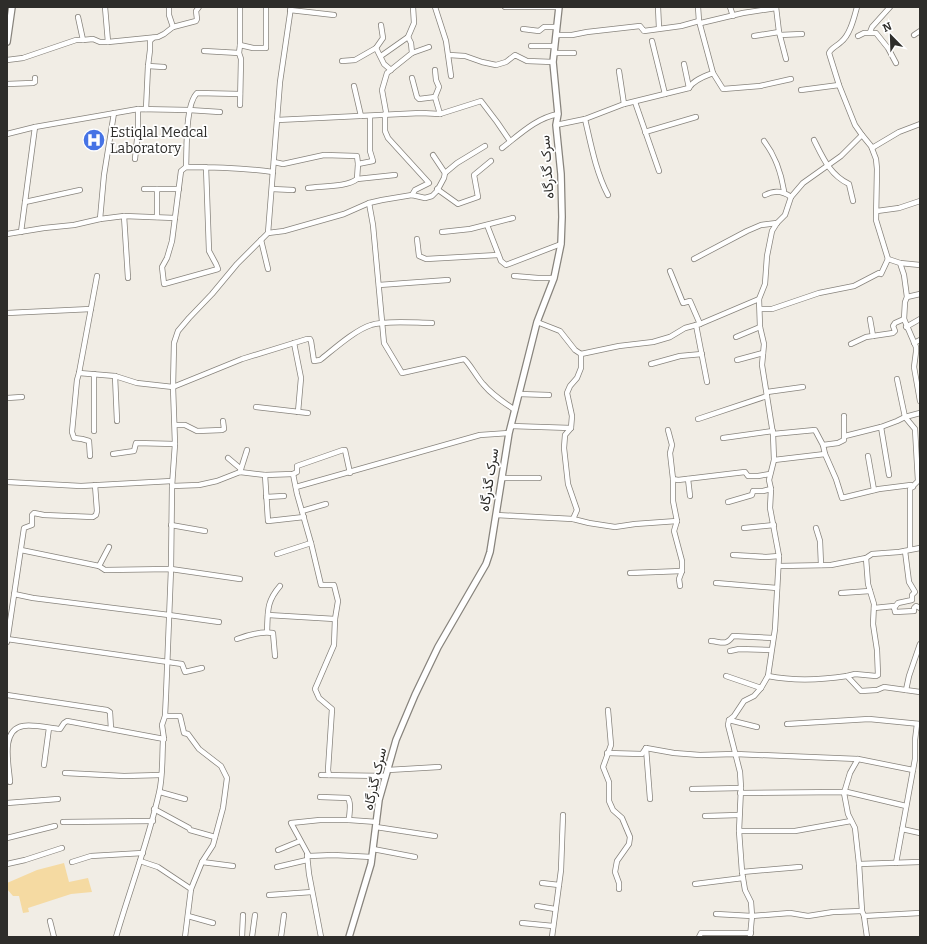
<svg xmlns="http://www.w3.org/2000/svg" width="927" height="944" viewBox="0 0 927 944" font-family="Bitter,Vazirmatn,serif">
<rect width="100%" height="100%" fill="#f1ede5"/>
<path fill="#f5daa2" d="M64,863l5,19 19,-4 4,14 -21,2 -43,14 1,4 -6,1 -4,-17h-6l-6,-7v-6l30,-13z"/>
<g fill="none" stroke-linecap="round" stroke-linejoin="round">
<g stroke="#88847d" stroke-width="6">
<g id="minor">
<path d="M105,7l3,35"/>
<path d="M240,7v38l-1,8 2,6 -1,46"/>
<path d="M435,7l11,34 5,35"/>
<path d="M505,7h54"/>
<path d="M658,7l1,21"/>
<path d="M730,7l3,9"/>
<path d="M776,7l3,25 7,27"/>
<path d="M857,7c-3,11 -7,28 -16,35 -4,4 -10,6 -12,11l10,32 16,40 7,10 9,11 5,13 1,10 -1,51 12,39"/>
<path d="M290,10l44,5"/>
<path d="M78,17l5,23"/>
<path d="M701,23l42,-10 33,-5"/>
<path d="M173,27l23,-6 1,-2 -1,-8 3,-4"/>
<path d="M523,29l16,2 5,-4h12"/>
<path d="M870,32l2,-5 18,-20"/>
<path d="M556,35h16l15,-3 53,-6 4,5 37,-5 18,-5"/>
<path d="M780,35l22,-1"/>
<path d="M914,35l6,-4"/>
<path d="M754,36l25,-4"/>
<path d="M858,36l6,-3h12l12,15 8,15"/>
<path d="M408,37l3,6 1,10 -25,20 -5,17 4,22 -1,3v16l3,7 41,45 -14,7 -3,5"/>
<path d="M652,41l13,53"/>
<path d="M240,45l13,3h13v-41"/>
<path d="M531,46h23"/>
<path d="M376,48l8,16 7,6"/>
<path d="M204,51l35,2"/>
<path d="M412,53l17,-6"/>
<path d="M554,53h20"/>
<path d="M449,55l16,1 17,6 14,3 10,-3 9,-7 12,6 26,1"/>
<path d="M381,56l27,-19 6,-14 -1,-16"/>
<path d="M7,60l16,-2 53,-18h7l10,-1 7,3h8l50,-5 6,-3 9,-7 -4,-12v-8"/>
<path d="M342,61l13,-1 21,-12 7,-10 -2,-13"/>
<path d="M684,64l5,24"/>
<path d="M148,66l16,1"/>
<path d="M619,71l5,33"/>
<path d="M713,73l10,16 37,-3 31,-7"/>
<path d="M412,78l5,19 2,2 16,-2 5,17"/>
<path d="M7,84l26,-1 2,-1v-4"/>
<path d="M354,86l7,30"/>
<path d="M801,90l38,-5"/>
<path d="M435,97l4,-10 -3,-7 -1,-10"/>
<path d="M635,102l24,69"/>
<path d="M146,109l2,-43 2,-16v-9l3,-3"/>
<path d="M585,119c6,26 11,53 23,76"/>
<path d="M277,120l144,-7 19,1 41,-13 16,21 13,19"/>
<path d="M556,125l29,-6 39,-15 65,-16c4,-8 16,-12 24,-15l-14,-52 -1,-14"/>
<path d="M645,132l51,-15"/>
<path d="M7,134l28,-7 103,-18 51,1 31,2"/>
<path d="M814,140c9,18 16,35 35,44l4,17"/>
<path d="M764,141c12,16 17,31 20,50"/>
<path d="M502,148c17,-13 34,-30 56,-34"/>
<path d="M872,148l27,-16 21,-8"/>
<path d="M433,155l12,18"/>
<path d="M135,159l3,-29v-21"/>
<path d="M274,162l9,2 41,-9 33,1 1,8 -1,15c-9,8 -36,7 -49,9"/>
<path d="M358,164l15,-3 -3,-10v-35"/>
<path d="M186,167c1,-18 -1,-62 11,-74l43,1"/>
<path d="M206,167l3,84 7,13 2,5 -54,15 -2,-17 5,-9 5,-17 9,-70 5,-4c29,0 58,1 87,5"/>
<path d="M357,179l38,-4"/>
<path d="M144,189h35"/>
<path d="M272,189l21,1"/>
<path d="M437,189l21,15 20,-7 -4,-22 17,-14"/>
<path d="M765,195c9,-5 18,-4 26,2"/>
<path d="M25,202l55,-12"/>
<path d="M369,203l4,22 11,118 18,30 62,-14c4,2 14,20 19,25 9,11 20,18 32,26"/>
<path d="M877,211l22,-3 21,-7"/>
<path d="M124,216l4,62"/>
<path d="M157,217v-28"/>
<path d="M100,219l4,-44 10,-62"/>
<path d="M487,225l14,36 5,4 55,-21"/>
<path d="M21,232l14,-105"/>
<path d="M442,232l28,-3 43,-11"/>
<path d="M268,233l12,-151 11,-75"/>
<path d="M7,234l37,-6 30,-3 26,-6 24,-3 51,2"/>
<path d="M417,239l2,17 7,3 72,-4"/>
<path d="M261,240l7,29"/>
<path d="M694,259l53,-28 14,-6 16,-2"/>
<path d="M888,259l12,4 4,12 3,22 -2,5 -1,17 12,28v5l-2,15 6,34"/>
<path d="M900,263l20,2"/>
<path d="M670,271l13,32 7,-2 10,23"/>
<path d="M514,276l24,2h16"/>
<path d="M379,285l69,-5"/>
<path d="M907,297l13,-3"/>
<path d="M760,309h12l47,-16 35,-7 25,-13 2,1 7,-15"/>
<path d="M7,313l84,-4"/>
<path d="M870,319l3,17"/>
<path d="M537,322l23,9 15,19 6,4 38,-8 34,-4 17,-5 15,-9 15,-4 59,-25"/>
<path d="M696,325l11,57"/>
<path d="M906,327l14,-8"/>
<path d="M736,337l24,-10"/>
<path d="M294,343l7,35 -3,34"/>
<path d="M914,343l6,-3"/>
<path d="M851,344l15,-7 27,-4 2,-2 -2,-5 2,-3 9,-4"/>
<path d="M737,360l26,-7"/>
<path d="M651,364l29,-8 22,-2"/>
<path d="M79,373l36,3 22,7 36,4 69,-28 65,-20h3l1,2 3,20 6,-1c14,-11 35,-30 51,-35 14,-5 45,-2 61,-2"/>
<path d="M94,374v57"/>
<path d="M115,376l2,45"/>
<path d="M897,379l8,38 10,12 3,52 -8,8v60"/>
<path d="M767,392l36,-5"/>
<path d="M519,394l30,1"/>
<path d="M7,398l15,-1"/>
<path d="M256,407l52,6"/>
<path d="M698,419l69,-23"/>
<path d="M175,425h10l12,6 25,-1 2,-1 -1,-8"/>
<path d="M511,426l60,2"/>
<path d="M881,427l8,48"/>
<path d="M668,430l4,15 -2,8 3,26 5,1 67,-8 3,4h10l12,-2"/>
<path d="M773,434l42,-4 8,15 2,9 11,25 6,19 37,-9 32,-4 2,2"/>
<path d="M845,436l36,-9 16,-6 8,-4 15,-4"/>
<path d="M723,438l50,-7"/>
<path d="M823,445l15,-2 6,-3v-24"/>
<path d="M113,454l21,-3 2,-8 39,1"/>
<path d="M90,456l-1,-15 -7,-2 -8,-1 -2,-6 5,-52 2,-7 18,-97"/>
<path d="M868,456l6,34"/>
<path d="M228,458l13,11"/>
<path d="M774,460l51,-6"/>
<path d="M240,472l7,-22"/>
<path d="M265,475l3,46 36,-4"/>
<path d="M502,478h37"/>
<path d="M673,479v22l4,20 -3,10 8,30v10l-3,8 1,7"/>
<path d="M688,479l2,17"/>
<path d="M7,482l74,4 91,-5"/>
<path d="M172,486l27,-1 18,-4 23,-9 25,3 28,-1 4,-2v-6l46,-16h2l5,23"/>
<path d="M296,487l184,-52 29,-2"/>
<path d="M266,497l18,-1"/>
<path d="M728,502l24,-7 1,-4h10l8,-2"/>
<path d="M302,511l24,-7"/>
<path d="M496,515l77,4 16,4 26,4 20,-3 42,-3"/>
<path d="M573,519l4,-9 -9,-26 -4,-36 1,-13 6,-7 1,-12 -5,-23 3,-7 7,-8 4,-10v-14"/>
<path d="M171,525l34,6"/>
<path d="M744,528l30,-3"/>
<path d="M816,528l4,13 1,24"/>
<path d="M311,543l10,42h13l4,16 -3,18 -1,26 -19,44 4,9 13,11 -4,61 1,5"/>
<path d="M21,550l78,16 6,4 66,-1 69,10"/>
<path d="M277,554l34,-11 -14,-49 -4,-20"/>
<path d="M733,555l33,2 13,-1"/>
<path d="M99,566l10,-19"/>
<path d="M779,566l52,-1 35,-7 6,-4 27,-2 21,-4"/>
<path d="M630,573l52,-2"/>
<path d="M716,583l61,5"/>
<path d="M841,593l29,-2"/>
<path d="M14,594l19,4 136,17 50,7"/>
<path d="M874,608l20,-2 1,6 19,-1v-3l2,-2 4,2"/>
<path d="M894,608l4,-5 14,-3v-5l3,-3 -6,-10 -4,-31"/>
<path d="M268,615l67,4"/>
<path d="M267,632c1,-20 -1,-30 13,-46"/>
<path d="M7,639l175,25 3,8 17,-4"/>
<path d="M237,639c11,-4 24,-8 36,-6l2,23"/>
<path d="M711,641c11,1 15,5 22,-5l40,2"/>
<path d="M7,642l17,-114 8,-3v-10l2,-2 10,2 49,2 3,-2 1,-4 -2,-26"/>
<path d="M730,651l9,-2 32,1"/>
<path d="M726,676l35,12"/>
<path d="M768,676c25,5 53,4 79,0l14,15 16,-1 7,-3 36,5"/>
<path d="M847,676l8,-2 21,2 2,-1 -1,-25 -4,-26 1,-20 -6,-20 -2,-26"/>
<path d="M906,690l3,-14 11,-32"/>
<path d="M7,695l100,15 3,2 1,17"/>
<path d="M608,710l3,35 -8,22 6,15v19l4,9 9,8 8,19 -1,7 -12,17 -2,11 4,11v6"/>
<path d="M165,716h15l4,17 4,1 11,15 22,17 6,12 -4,30 -10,37 -11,17 -11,27"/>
<path d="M729,720l28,7"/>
<path d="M787,724l82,-5 51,5"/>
<path d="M646,748l4,51"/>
<path d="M607,753l35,1 4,-6 28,5 26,2 35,-1 123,5 55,11"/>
<path d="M858,759l-8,14 -6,20 4,21 7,14 4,36 3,47 2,5 3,21"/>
<path d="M44,765l5,-37"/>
<path d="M388,770l51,-3"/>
<path d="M65,773l59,3 37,-1"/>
<path d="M321,775l65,1"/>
<path d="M10,782c-1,-17 -10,-52 13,-56 9,-2 27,2 37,3l4,-6 3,-2 97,18"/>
<path d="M692,789l49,-1"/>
<path d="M160,792l25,7"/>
<path d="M740,793l107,-1 59,14"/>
<path d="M320,797l28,1c4,6 1,15 1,22"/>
<path d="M7,803l51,-4"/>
<path d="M154,809l35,19 1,2 25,7"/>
<path d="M705,816l34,-1"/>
<path d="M63,822l90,-1"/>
<path d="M376,827l59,9"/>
<path d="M902,829l18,4"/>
<path d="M739,831h56l56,-10"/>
<path d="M7,838l48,-12"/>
<path d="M373,849l42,8"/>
<path d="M278,850l22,-9"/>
<path d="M307,855l2,19 12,63"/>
<path d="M372,857l-39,-2 -24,1 -18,-33 29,-3h29l28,2"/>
<path d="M140,861l18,6 33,22 -6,48"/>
<path d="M72,862l19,-6 52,-3"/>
<path d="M202,862l31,4"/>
<path d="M896,863l19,-104v-19l2,-16"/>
<path d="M7,864l18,-4 37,-12"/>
<path d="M859,864l61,-2"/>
<path d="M277,867l30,-7"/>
<path d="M742,872l58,-5"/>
<path d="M542,883l17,2"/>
<path d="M695,884l48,-6"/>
<path d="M269,895l43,-3"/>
<path d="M537,906l18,3"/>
<path d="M716,914l36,2 38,-3 18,3 25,-4 29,-1"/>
<path d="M188,916l25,7"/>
<path d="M864,916l56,-3"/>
<path d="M50,921l4,16"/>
<path d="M522,923l31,3"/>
<path d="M116,937c14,-48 32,-95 43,-144 4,-16 3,-35 4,-52l1,-2 -2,-14 3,-9 1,-21 5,-126 1,-83 3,-42 -2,-57 1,-44 4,-12 11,-13 23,-24 25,-30 31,-31 16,-2 60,-17 25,-11 13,-3 30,-5 13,3 7,-2 5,-5 7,-13 1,-5 12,-10 28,-17"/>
<path d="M242,937l1,-22"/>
<path d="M252,937l3,-22"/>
<path d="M281,937l3,-22"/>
<path d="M552,937l9,-67 2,-55"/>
<path d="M699,937l2,-4h50"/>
<path d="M750,937l2,-21 -1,-14 -6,-12 -3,-18 -3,-41 2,-43 -1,-16 -12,-47 1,-5 5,-4 10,-15 10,-5 7,-8 7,-12 7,-47 4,-73 -9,-48 1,-19 -2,-9 5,-20 -1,-26 -11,-69 2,-21 -4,-17 -1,-28 6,-15 2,-28 5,-25 5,-8 8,-8 6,-18 12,-14 38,-27 21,-21"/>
</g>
</g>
<g stroke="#88847d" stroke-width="8">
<g id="tertiary">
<path d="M7,42l5,-35"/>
<path d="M349,937l22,-73 8,-64 17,-60 19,-45 23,-48 48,-83 4,-12 19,-119 28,-111 17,-44 7,-34 1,-27 -1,-43 -5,-49 2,-11 -5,-52 6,-55"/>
</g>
</g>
<use href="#minor" stroke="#fff" stroke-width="4.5"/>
<use href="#tertiary" stroke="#fff" stroke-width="5.5"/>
</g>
<defs>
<g id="hospital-disc" transform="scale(1.15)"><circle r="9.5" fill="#4673e5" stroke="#fff"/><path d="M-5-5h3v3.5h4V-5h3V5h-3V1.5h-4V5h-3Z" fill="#fff"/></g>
</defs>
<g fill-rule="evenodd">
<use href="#hospital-disc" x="94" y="140"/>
</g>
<g text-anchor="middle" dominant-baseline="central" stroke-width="3.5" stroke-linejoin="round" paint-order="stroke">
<g font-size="14" fill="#2e2d2a" stroke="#fff" text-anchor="start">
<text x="110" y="132">Estiqlal Medcal<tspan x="110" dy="16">Laboratory</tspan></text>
</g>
<g font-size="14" fill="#2e2d2a" stroke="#fff">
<text transform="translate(547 167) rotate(-94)">سرک گذرگاه</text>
<text transform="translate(489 480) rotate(-81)">سرک گذرگاه</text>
<text transform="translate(375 779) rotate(-77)">سرک گذرگاه</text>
</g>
</g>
<rect width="927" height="944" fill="none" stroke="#2e2d2a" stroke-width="16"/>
<g transform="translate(891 36) rotate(337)" stroke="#ffffff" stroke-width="3" paint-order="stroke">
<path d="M0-3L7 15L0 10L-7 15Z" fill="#2e2d2a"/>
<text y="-6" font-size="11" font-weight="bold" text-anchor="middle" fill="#2e2d2a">N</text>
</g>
</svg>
